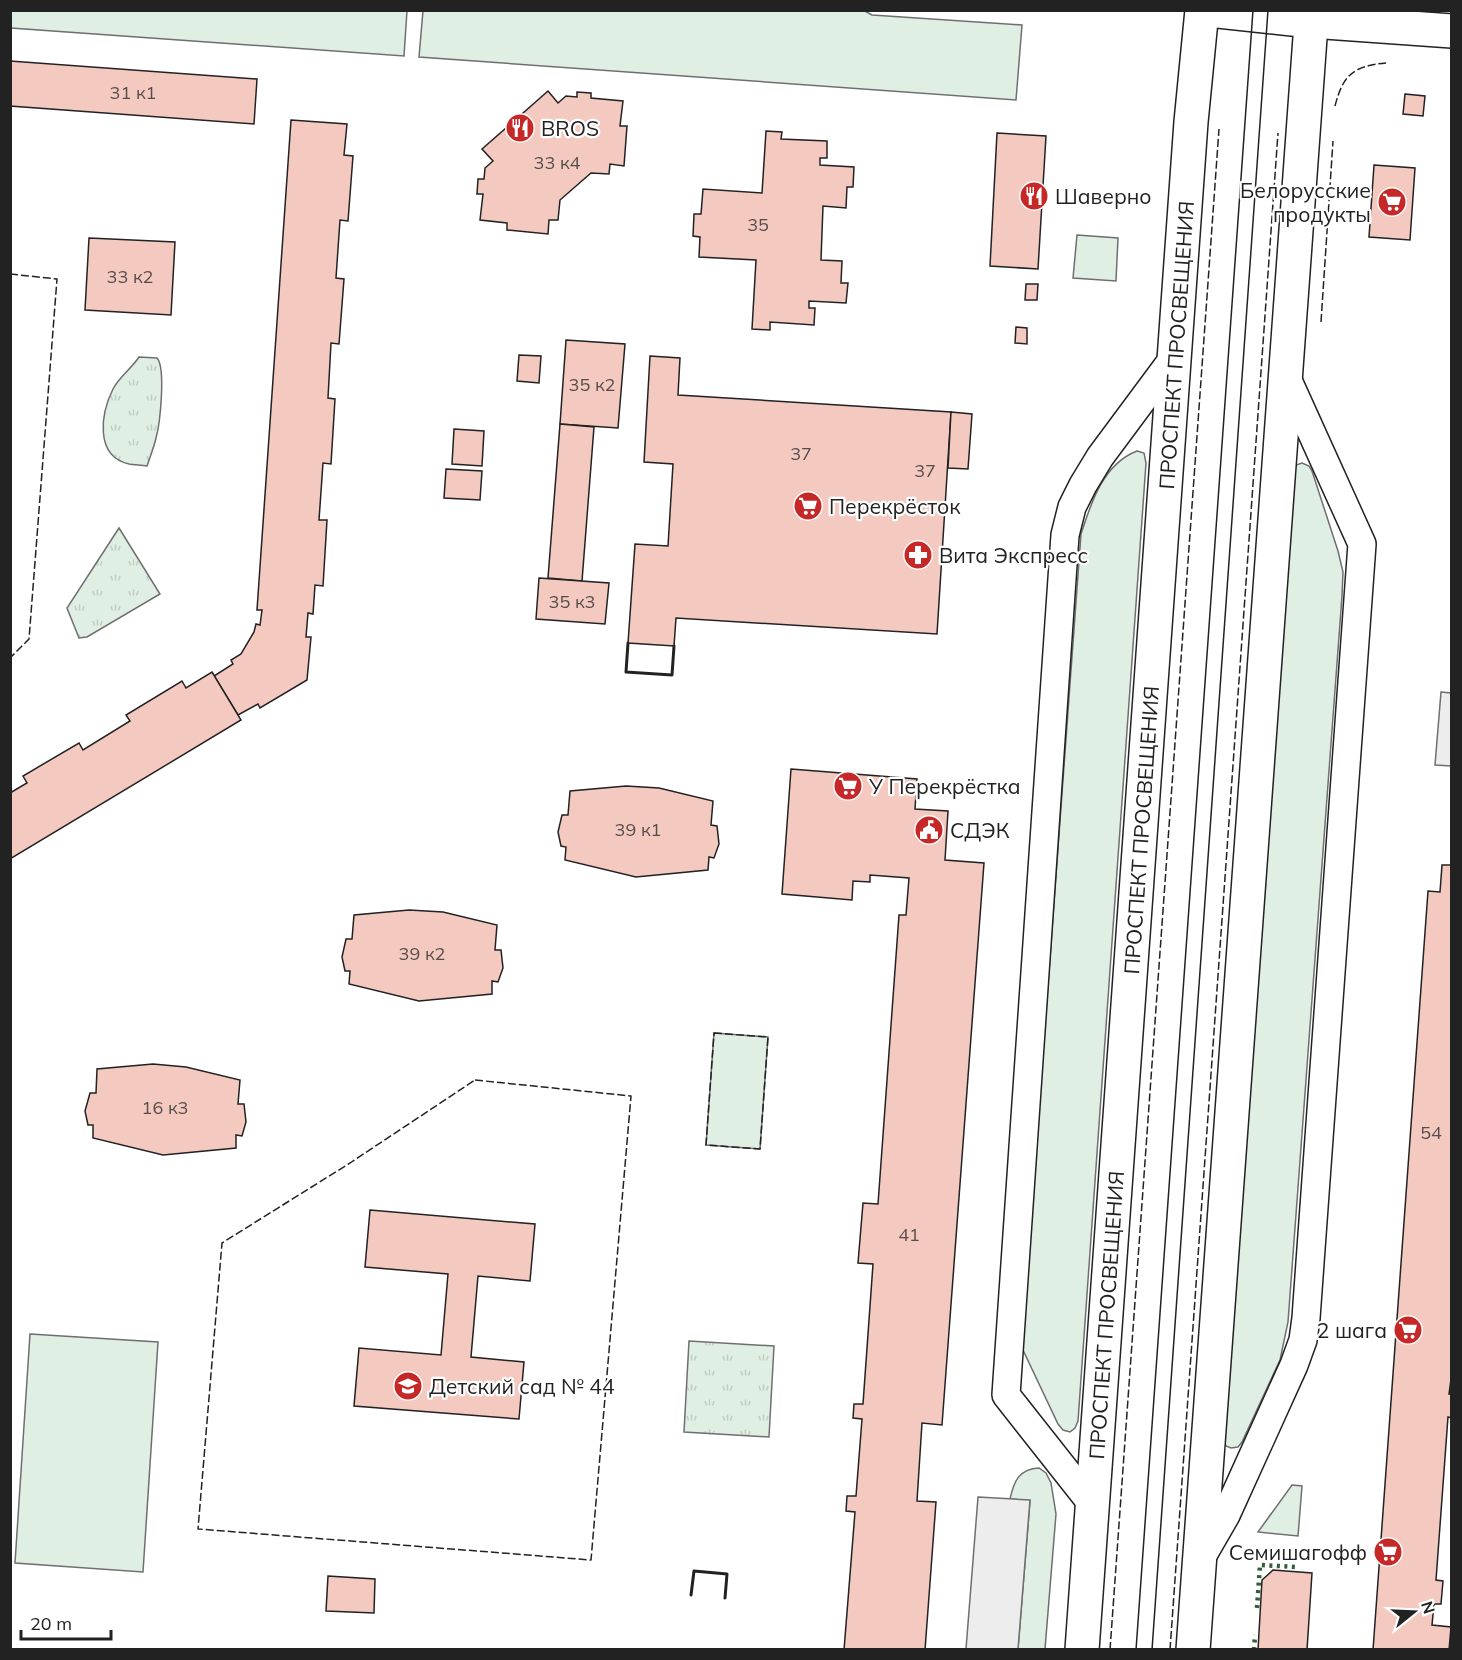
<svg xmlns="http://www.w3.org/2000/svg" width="1462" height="1660" viewBox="0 0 1462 1660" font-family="Mulish,sans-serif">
<defs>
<pattern id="park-tufts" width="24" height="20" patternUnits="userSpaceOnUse" patternTransform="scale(1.5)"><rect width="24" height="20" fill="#e0efe3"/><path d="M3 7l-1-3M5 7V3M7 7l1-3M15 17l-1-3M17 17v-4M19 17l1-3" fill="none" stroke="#c0cdc2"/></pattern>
</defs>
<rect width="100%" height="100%" fill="#fff"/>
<g fill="#e0efe3" stroke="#6f6f6f" stroke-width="1.5">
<path d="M863,10l9,5 150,10 -6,75 -597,-43 4,-46z"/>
<path d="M10,11l1,-1 396,1 -3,45 -393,-28z"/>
<path d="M1077,235l41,3 -2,43 -43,-3z"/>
<path d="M1137,451l7,2 2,10 -68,958 -3,7 -5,4 -7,-2 -5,-6 -35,-74 -1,-10 59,-806c10,-31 22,-70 56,-83z"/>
<path d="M1302,463l7,3 3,5 26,80 5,21 -1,24 -54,726 -8,38 -38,82 -4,5 -7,1 -5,-2 -3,-7 70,-968 3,-6z"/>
<path d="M714,1033l54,4 -8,112 -54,-4z"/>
<path d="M30,1334l128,8 -15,230 -128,-9z"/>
<path d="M1039,1468l7,5 5,10 5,31 -11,135h-27l12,-148 -20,-2c4,-18 9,-30 29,-31z"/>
<path d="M1292,1485l10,1 -4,50 -40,-4z"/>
</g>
<g fill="url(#park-tufts)" stroke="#6f6f6f" stroke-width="1.5">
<path d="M139,357l18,1c9,10 3,66 -1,80 -2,9 -6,19 -9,28 -6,-1 -13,-1 -18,-2 -35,-8 -28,-51 -16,-75 6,-12 19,-21 26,-32z"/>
<path d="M119,528l41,66 -73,43 -8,1 -12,-30z"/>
<path d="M689,1341l85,5 -5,91 -85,-5z"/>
</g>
<g fill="#ededed" stroke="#6f6f6f" stroke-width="1.5">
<path d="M1441,692l10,1v73l-16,-1z"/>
<path d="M978,1497l52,3 -12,149h-52z"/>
</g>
<g fill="#f3c9c0" stroke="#222" stroke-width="1.5">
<path d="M10,61l247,18 -3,45 -244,-18z"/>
<path d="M548,91l10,12 8,-7 11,1v-5l14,1v5l32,3 -3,25h7l-3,40 -14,-2 -1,10 -18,-1 -31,27 -2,20h-9l-1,14 -41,-4v-7l-27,-3 3,-26h-6l1,-15h6l1,-11 8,-7 -11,-12z"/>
<path d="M1405,94l20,2 -2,20 -20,-2z"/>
<path d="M291,120l56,4 -3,31 9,1 -5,65 -8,-1 -4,58 8,1 -5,65 -8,-1 -3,55 7,1 -4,65 -8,-1 -4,57h8l-4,66 -8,-1 -2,29 -5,-1 -2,24h5l-4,43 -47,28 -2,-4 -20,11 -24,-39 19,-12 -2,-4 10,-6 13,-22 2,-8 4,1 2,-15h-5z"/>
<path d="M766,131l16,1 -1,7 46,2v17h-7v7l34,2 -1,20h-6l-1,21 -23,-2 -2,54 21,1 -1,22h7l-2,20 -37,-2v7h6l-1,17 -44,-3v8l-18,-1 4,-69 -57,-3 1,-20 -7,-1 1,-22h7l2,-25 59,4z"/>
<path d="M997,133l49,3 -8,133 -48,-3z"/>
<path d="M1374,165l41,3 -5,72 -41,-3z"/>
<path d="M89,238l86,4 -4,73 -86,-5z"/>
<path d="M1026,284h12l-1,16h-12z"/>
<path d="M1016,327l11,1v16l-12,-1z"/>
<path d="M566,340l59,4 -7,84 -58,-4z"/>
<path d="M519,355l22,1 -2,27 -22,-2z"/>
<path d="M650,356l30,2 -2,37 273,17 -14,222 -261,-16 -2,28 -46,-3 7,-99 33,2 5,-82 -29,-2z"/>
<path d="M951,412l21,2 -4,55 -20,-1z"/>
<path d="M560,424l34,3 -12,154 -34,-3z"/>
<path d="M454,429l30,2 -2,35 -30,-2z"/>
<path d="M446,469l36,2 -2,29 -36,-2z"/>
<path d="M539,578l70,5 -4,41 -69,-5z"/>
<path d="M212,672l29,48 -231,139v-66l17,-10 -4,-7 56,-33 4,7 47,-29 -4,-6 56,-34 4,7z"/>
<path d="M791,769l126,10 -2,30 33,2 -3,49 39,3 -42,562 -20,-2 -5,78 19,1 -11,148h-81l11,-138 -9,-1 1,-15h9l6,-77 -9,-1 1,-14h9l10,-140 -15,-1 5,-60 15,1 21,-289h7l3,-37 -39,-3v7l-17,-1 -1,19 -70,-6z"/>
<path d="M626,786l33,2 54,13 -2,24 6,1 2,18 -5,14 -5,-1 -1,13 -72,7 -71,-17 1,-13 -5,-1 -3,-14 4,-17h6l2,-24z"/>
<path d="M1442,865h10v507l-3,22h3v24l-4,-1 -12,163 7,1 -2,23h-7l-2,21 19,2 -2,23h-76l55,-759 12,1z"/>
<path d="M409,910l34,2 54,13 -2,25h6l2,18 -5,14 -6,-1v13l-73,7 -70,-17 1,-13h-5l-3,-14 4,-18h6l2,-24z"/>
<path d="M153,1064l33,3 54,13 -2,24h6l2,18 -4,14 -6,-1v13l-73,7 -70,-17v-13h-5l-3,-14 5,-18h6l1,-24z"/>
<path d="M370,1210l165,14 -5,57 -52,-5 -7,81 53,5 -5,57 -165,-13 5,-58 82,7 7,-81 -83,-7z"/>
<path d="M1273,1570l39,3 -5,77h-49l4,-70z"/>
<path d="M328,1576l47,3 -1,34 -48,-2z"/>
</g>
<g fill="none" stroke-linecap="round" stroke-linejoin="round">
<g stroke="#222" stroke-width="30">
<g id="minor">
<path d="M1092,1504l-86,-109 59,-860 7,-28 11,-22 17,-28 75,-101"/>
<path d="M1200,1560l26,-45 68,-150 9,-25 3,-22 56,-774 -76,-168"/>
</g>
</g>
<g stroke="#222" stroke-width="36">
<path id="tertiary" d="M1209,10l102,11 141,10"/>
</g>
<g stroke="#222" stroke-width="36">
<g id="secondary">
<path d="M1082,1650l109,-1528 11,-112"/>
<path d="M1193,1650l119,-1640"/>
</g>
</g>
<use href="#minor" stroke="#fff" stroke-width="27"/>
<use href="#tertiary" stroke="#fff" stroke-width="33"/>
<use href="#secondary" stroke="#fff" stroke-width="33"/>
<g stroke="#222" stroke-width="1.5">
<path d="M1136,1650l117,-1640"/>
<path d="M1152,1650l116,-1640"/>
</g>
<g stroke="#2f5e38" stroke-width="4.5" stroke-dasharray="3 4.5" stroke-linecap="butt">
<path d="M1257,1608l3,-43 36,2"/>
<path d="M1254,1650l1,-15"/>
</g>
<g stroke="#222" stroke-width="1.5" stroke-dasharray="8 3" stroke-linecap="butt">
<path d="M1335,106c8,-31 18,-40 51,-43"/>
<path d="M10,274l47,5 -28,360 -19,19"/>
<path d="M1321,322l12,-181"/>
<path d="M714,1033l54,4 -8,112 -54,-4z"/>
<path d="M475,1080l156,16 -40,464 -393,-31 24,-286 128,-80z"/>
<path d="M1110,1650l109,-1521"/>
<path d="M1170,1650l108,-1517"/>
</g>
<g stroke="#222" stroke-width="3">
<path d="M628,643l-2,29 46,3 2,-29"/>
<path d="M691,1595l3,-24 33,3 -2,24"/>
</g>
</g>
<defs>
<g id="restaurant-disc" transform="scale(1.5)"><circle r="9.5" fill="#c62828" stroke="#fff"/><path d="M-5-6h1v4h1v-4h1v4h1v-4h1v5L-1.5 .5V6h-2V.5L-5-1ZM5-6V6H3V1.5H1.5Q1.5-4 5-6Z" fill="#fff"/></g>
<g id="supermarket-disc" transform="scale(1.5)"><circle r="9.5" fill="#c62828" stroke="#fff"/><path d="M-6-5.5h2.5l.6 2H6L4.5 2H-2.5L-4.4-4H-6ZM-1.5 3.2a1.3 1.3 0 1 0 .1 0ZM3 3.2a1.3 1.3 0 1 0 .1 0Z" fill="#fff"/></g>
<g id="pharmacy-disc" transform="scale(1.5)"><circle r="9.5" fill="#c62828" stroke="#fff"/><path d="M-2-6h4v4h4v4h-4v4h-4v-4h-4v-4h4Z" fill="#fff"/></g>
<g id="civic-disc" transform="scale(1.5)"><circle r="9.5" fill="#c62828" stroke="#fff"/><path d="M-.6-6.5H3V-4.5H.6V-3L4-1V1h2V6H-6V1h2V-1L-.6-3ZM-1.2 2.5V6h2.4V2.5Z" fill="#fff"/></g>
<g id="school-disc" transform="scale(1.5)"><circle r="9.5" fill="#c62828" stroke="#fff"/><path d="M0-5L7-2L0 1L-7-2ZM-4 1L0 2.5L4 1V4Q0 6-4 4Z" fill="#fff"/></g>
</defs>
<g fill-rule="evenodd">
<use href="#restaurant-disc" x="520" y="128"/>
<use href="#restaurant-disc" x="1034" y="196"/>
<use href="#supermarket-disc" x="1392" y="202"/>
<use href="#supermarket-disc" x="808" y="506"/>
<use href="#pharmacy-disc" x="918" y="555"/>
<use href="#supermarket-disc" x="848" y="786"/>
<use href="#civic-disc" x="929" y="830"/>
<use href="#supermarket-disc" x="1408" y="1330"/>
<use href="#school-disc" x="408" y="1386"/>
<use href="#supermarket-disc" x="1388" y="1552"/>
</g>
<g text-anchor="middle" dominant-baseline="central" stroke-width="4.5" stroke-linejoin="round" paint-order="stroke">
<g font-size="18" fill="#564c4a">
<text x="133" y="92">31 к1</text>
<text x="557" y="162">33 к4</text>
<text x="758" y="224">35</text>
<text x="130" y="276">33 к2</text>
<text x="592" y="384">35 к2</text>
<text x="801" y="453">37</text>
<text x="925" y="470">37</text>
<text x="572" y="601">35 к3</text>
<text x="638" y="829">39 к1</text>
<text x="422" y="953">39 к2</text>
<text x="165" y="1107">16 к3</text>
<text x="1431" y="1132">54</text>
<text x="909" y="1234">41</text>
</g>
<g font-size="21" fill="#222" stroke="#fff" text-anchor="start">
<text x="541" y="128">BROS</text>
<text x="1371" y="190" text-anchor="end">Белорусские<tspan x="1371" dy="24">продукты</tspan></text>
<text x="1055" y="196">Шаверно</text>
<text x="829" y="506">Перекрёсток</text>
<text x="939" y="555">Вита Экспресс</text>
<text x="869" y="786">У Перекрёстка</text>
<text x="950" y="830">СДЭК</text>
<text x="1387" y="1330" text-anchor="end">2 шага</text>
<text x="429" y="1386">Детский сад № 44</text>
<text x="1367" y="1552" text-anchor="end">Семишагофф</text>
</g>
<g font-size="21" fill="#222" stroke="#fff">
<text transform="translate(1176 345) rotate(-86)">ПРОСПЕКТ ПРОСВЕЩЕНИЯ</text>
<text transform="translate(1141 830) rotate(-86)">ПРОСПЕКТ ПРОСВЕЩЕНИЯ</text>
<text transform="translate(1106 1315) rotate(-86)">ПРОСПЕКТ ПРОСВЕЩЕНИЯ</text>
</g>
</g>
<rect width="1462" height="1660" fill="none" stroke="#222222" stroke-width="24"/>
<g transform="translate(1414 1612) rotate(72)" stroke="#ffffff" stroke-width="4.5" paint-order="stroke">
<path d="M0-4.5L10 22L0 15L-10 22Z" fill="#222222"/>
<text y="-9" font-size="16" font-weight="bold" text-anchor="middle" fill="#222222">N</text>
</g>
<path d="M21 1630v9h90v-9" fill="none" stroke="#222222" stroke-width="3"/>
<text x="30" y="1630" font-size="18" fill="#222222" stroke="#ffffff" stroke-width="4.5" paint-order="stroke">20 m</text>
</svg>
